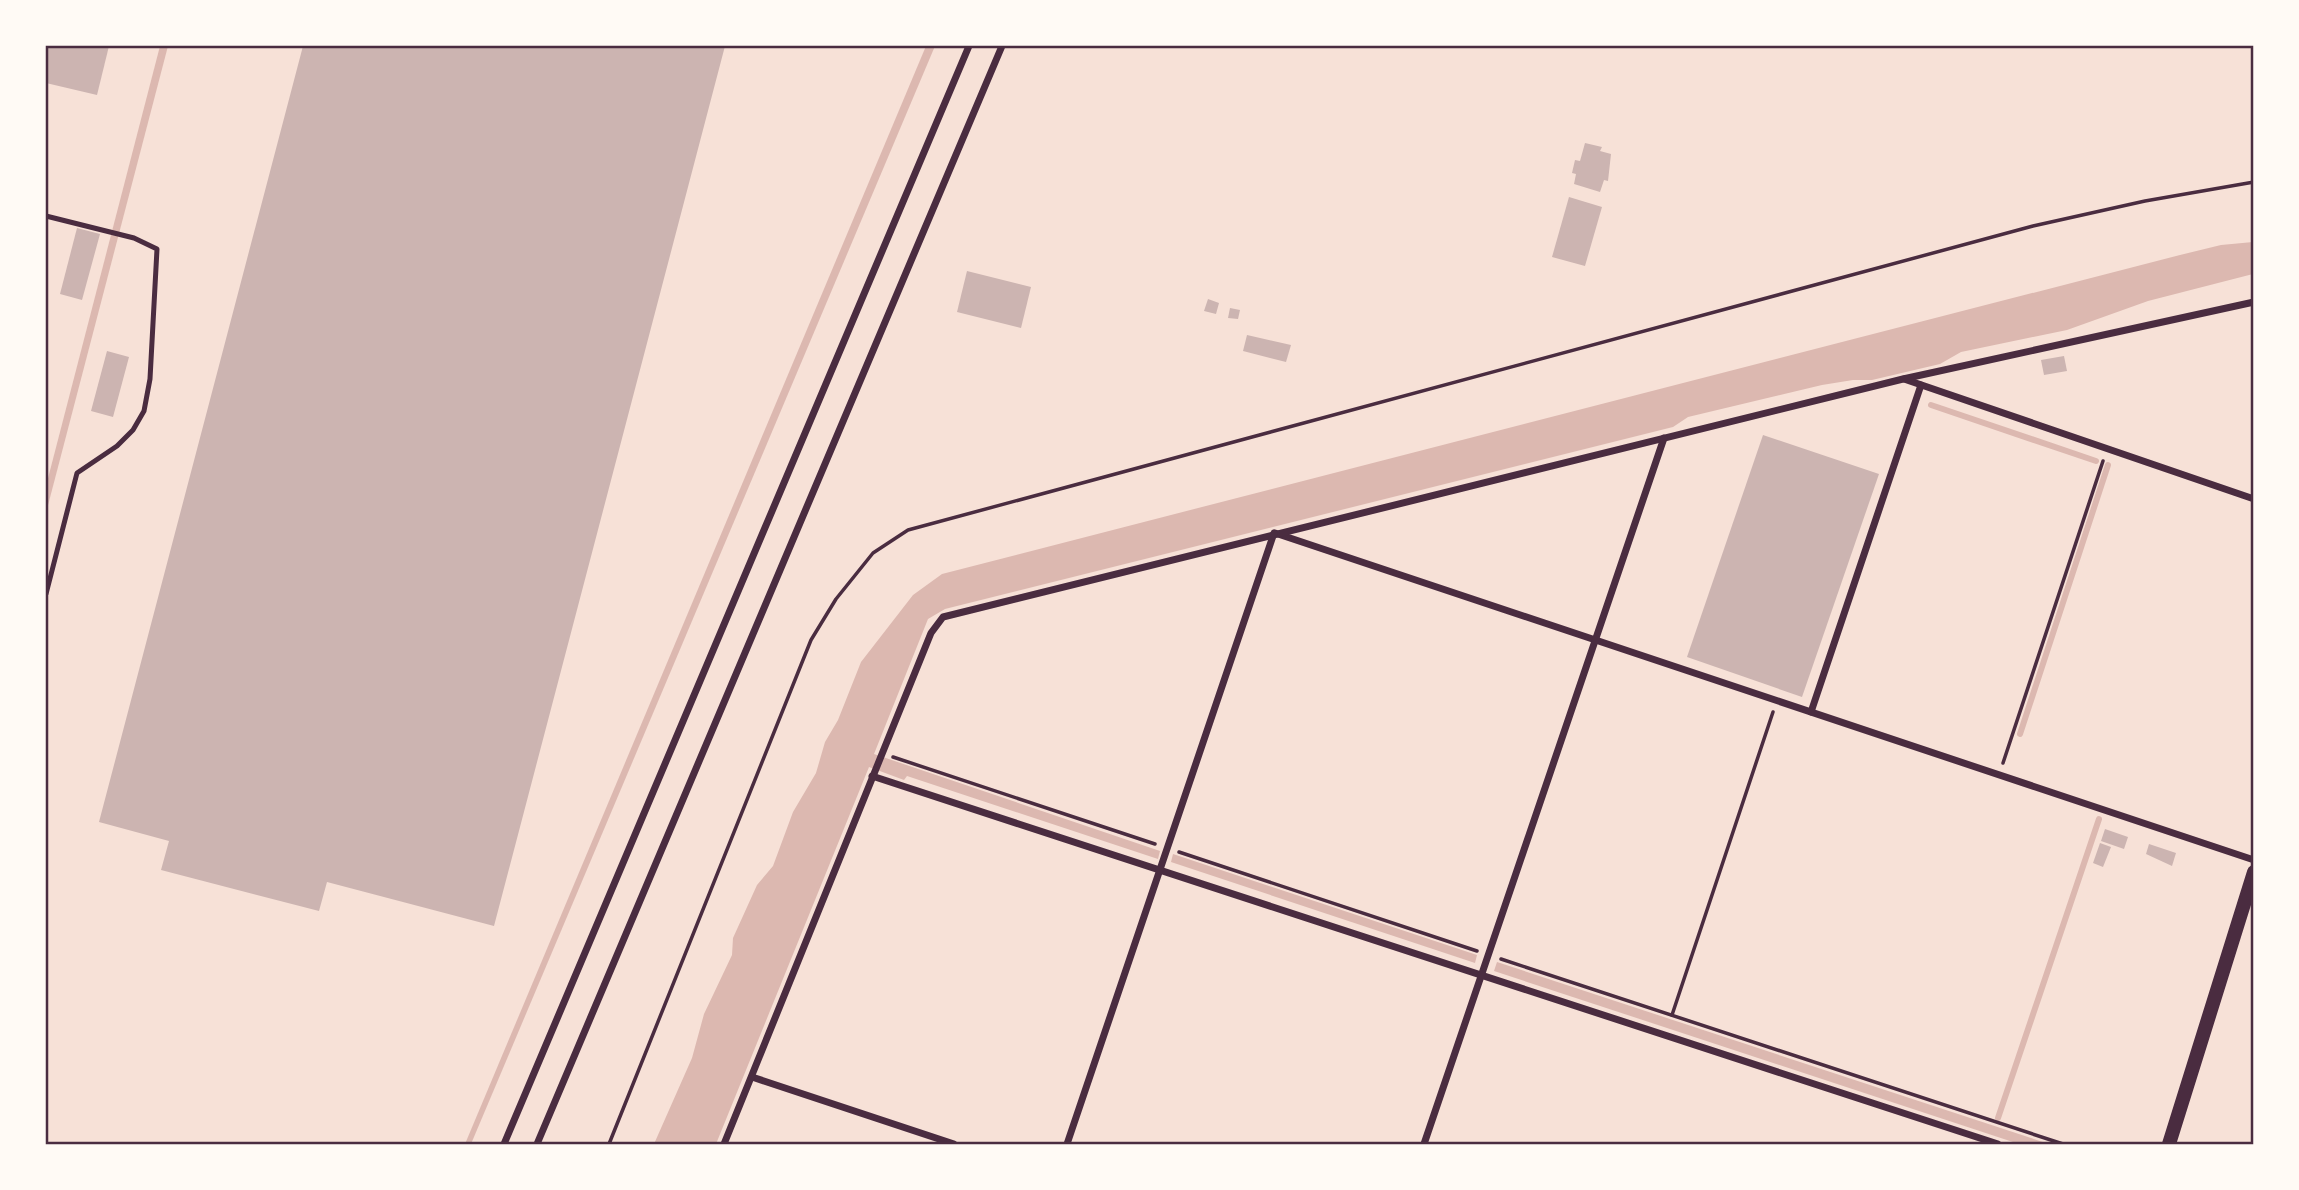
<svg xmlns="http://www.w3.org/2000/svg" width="2299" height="1190" viewBox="0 0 2299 1190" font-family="Overpass,sans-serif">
<rect width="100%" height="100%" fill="#f7e1d7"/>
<g fill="#dcb8b0">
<path d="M160,46h8l-122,467v-27z"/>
<path d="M926,46h9l-464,1098h-6z"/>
<path d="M2253,242v32l-105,27 -81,29 -106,22 -21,12 -68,16h-19l-31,5 -134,32 -15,10 -728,182 -17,10 -54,135 286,97 -2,8 -251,-83 -3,4 -35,-13 -153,377h-62l38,-86 12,-44 28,-59 1,-17 24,-53 16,-19 20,-54 23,-39 9,-31 13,-22 23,-58 52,-67 29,-21 1238,-319 41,-10z"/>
<path d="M1173,854l304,101 -2,8 -304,-101z"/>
<path d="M1497,962l552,182h-30l-525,-173z"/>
</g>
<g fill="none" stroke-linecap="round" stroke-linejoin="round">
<g stroke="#dcb8b0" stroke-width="6">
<path d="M1931,405l165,56"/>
<path d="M2020,734l88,-269"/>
<path d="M1998,1118l101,-299"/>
</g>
</g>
<g fill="#ccb4b1">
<path d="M46,46h63l-12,49 -51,-12z"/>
<path d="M303,46h422l-231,880 -167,-44 -8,29 -158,-41 8,-29 -70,-19z"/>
<path d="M1585,143l17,4 -2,4 11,3 -3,27 -4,-1 -4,12 -26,-8 2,-10 -4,-1 3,-13 5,1z"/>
<path d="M1569,197l33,10 -17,59 -33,-9z"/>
<path d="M77,228l23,6 -18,66 -22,-6z"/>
<path d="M967,271l64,16 -10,41 -64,-16z"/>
<path d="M1208,299l11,4 -3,11 -12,-3z"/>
<path d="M1230,308l10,2 -2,9 -10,-1z"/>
<path d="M1247,335l44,10 -5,17 -43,-11z"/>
<path d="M107,351l22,6 -16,60 -22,-6z"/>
<path d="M2064,356l3,15 -23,4 -3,-15z"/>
<path d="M1763,435l116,39 -77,223 -115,-40z"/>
<path d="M2105,829l23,8 -4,12 -23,-8z"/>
<path d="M2100,843l11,4 -8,20 -10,-4z"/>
<path d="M2149,844l27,9 -4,13 -26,-12z"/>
</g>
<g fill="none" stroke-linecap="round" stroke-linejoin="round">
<g stroke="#4a2c40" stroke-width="3.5">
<path d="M893,757l262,87"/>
<path d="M2003,763l100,-302"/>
<path d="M1179,852l298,99"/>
<path d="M1501,959l562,185"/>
<path d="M1672,1015l101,-303"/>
<path d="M609,1144l202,-504 25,-41 37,-46 35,-23 1125,-304 112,-25 109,-19"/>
</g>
<path stroke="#4a2c40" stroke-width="5" d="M46,216l88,22 23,11 -7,130 -6,32 -11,19 -16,16 -40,27 -31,121"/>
<g stroke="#4a2c40" stroke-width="7">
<path d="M1904,379l350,120"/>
<path d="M1275,533l979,327"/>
<path d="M1811,712l110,-327"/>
<path d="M872,776l1126,368"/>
<path d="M752,1077l202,67"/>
<path d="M504,1144l465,-1098"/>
<path d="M537,1144l465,-1098"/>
<path d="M724,1144l207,-511 12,-16 960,-238 351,-77"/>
<path d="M1067,1144l207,-611"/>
<path d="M1424,1144l240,-706"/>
</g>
<path stroke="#4a2c40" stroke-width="14" d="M2169,1144l85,-272"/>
</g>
<rect width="2299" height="1190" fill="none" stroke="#fffaf5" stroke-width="94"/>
<rect x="47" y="47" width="2205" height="1096" fill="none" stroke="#4a2c40" stroke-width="2.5"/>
</svg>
